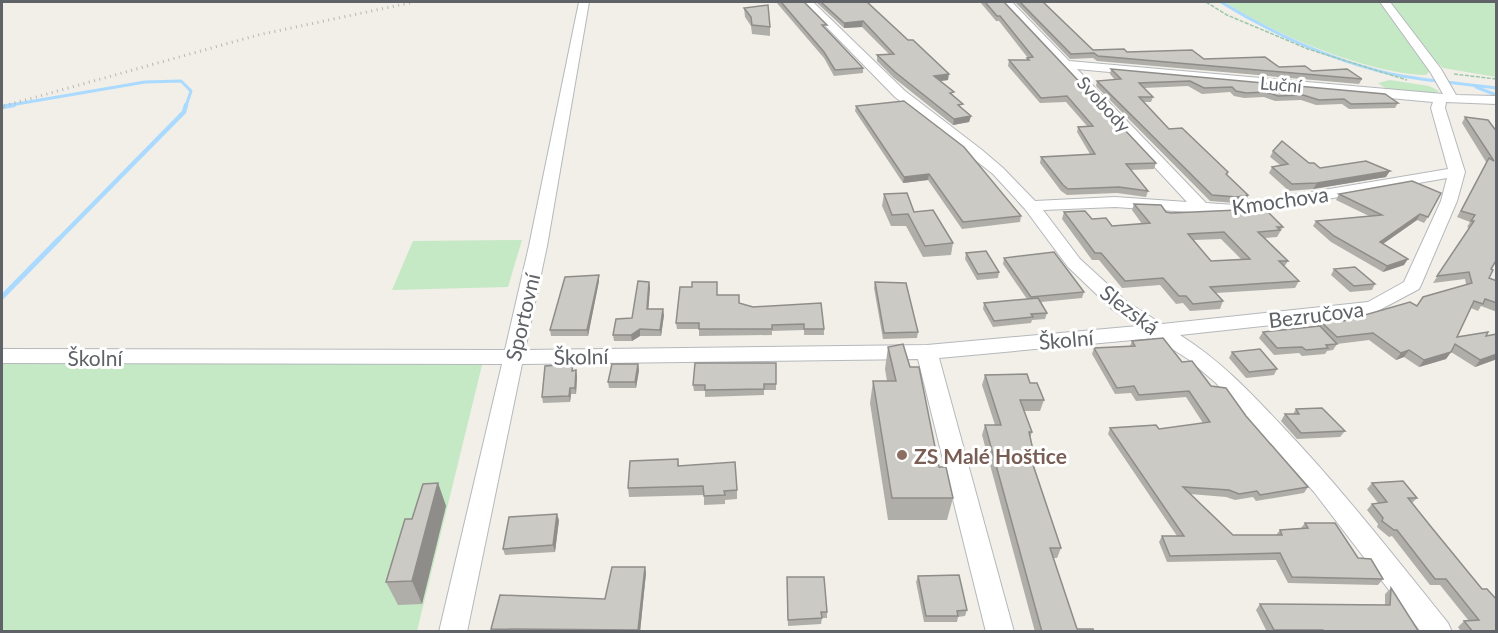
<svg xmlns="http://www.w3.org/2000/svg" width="1498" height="633" viewBox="0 0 1498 633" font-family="Lato,sans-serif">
<rect width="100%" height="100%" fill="#f1efe8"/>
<g fill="#c5e8c5">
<path d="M1225,2h156l31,40 18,29 -4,4c-53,0 -157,-42 -201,-73z"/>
<path d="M1389,2h107v75l-53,-9 -9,-8z"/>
<path d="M1390,80l39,6 10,5 -6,3 -45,-4 -10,-7z"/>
<path d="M522,240l-14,47 -116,3 21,-49z"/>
<path d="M2,356l482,1 -67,274 -415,1z"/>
</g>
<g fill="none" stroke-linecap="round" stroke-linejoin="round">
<g stroke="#aadaff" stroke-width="3">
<path d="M1221,2c52,32 110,58 170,72 34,7 70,9 105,14"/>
<path d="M1476,87l20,8"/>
<path d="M5,106l140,-24 36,-1 10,10 -5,15"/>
</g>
<g stroke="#aadaff" stroke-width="4.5">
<path d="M2,107l12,-2"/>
<path d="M57,241l127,-129 2,-7"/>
</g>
<path stroke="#aadaff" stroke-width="5" d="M2,297l56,-57"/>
<g stroke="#b5b8bc" stroke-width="2">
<path id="minor" d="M579,2h10l-42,244 -22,104 402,-5 211,-19 -25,-16 -45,-43 -43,-58 -32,-35 -98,-77 -93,-95h11l92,89 77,59 21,18 32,33 80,-4 72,5 -185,-200h10l57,59 374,33 -12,-21 -51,-71h10l51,67 15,26 40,1v8l-50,-2 -1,6 20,64 -8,29 -36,84 -2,4 -47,25 -192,21c40,25 70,57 102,91 60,63 112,130 166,197l4,9h-31l-107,-140 -98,-109 -28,-24 -33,-21 -216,20 75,274h-28l-68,-273 -396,5 -55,268h-28l63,-268 -500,-1v-14l503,1 24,-104zM1077,69l356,33 -2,6 17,61 -213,36 -29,-2zM1447,178l-6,23 -37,81 -36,20 -206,22 -35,-22 -47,-43 -37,-49 72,-3 120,8z"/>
</g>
<g stroke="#9cc7a9" stroke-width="1.5" stroke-dasharray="4 1.5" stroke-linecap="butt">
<path d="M1206,2l21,13 81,34 99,31"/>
<path d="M1454,74l42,5"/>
</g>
<use href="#minor" fill="#fff" fill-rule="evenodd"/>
<path stroke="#b6b7b8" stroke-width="3" stroke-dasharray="1 4.5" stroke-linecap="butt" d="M4,106l254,-71 156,-33"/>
<path stroke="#b6b7b8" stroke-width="4" stroke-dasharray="1.5 6" stroke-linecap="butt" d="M2,107l7,-2"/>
</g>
<g fill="#afaea9" fill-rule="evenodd">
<path d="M776,2h28l22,27 37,39v5l-29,3 -10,-18z"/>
<path d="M816,2h32l100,78 -8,1 13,14 9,14 9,7 -2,6 -16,3 -59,-47 -17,-17v-6l12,-1 -27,-27 -18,1z"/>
<path d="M980,2h24l152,161 -2,6 -23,1 17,21 -2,6 -29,-4 -50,2 -6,-4 -21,-28 1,-6 49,-3 -13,-22 1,-5 9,-1 -21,-24 -26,1 -32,-37 1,-6h18l1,-2 -29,-37h-3z"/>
<path d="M1015,2h28l50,48 34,2 185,19 50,8 -3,5 -262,-23 -4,-3 -23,1z"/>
<path d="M744,8l26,19v9l-18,-2 -1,-8 -6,-9z"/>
<path d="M1111,69l287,34 -3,5 -46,1 -7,-5 -26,1 -15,-5 -26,1 -11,-4 -20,1 -10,-2 -4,-4 -28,2 -14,-8 -44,2 9,9 -2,5h-7l25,27 59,43 -1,3 21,20 -2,6 -11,2 -25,-2 -114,-115 1,-5 18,-1 -5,-6z"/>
<path d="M856,106l165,110 -1,6 -58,7 -34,-49 -25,3 -48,-72z"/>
<path d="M1465,117l32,15 -6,137 -2,9 8,3v31l-16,-6 -3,5 -7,-3 -14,29 29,-1 11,23 -22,8 -24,-15 -5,7 -27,8 -15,-10 -8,3 -27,-20 -32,4 -4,6 -6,1 -2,3 -23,2 -3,-3 -25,2 -15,-17 4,-6 52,-6 4,-6 25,1 73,-15 49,-22 -1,-5 -32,4 36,-55 -2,-1 3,-5 -13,-5 29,-55 -24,-39z"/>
<path d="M1273,151l36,12 11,5 66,9 -73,12 -24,2 -20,-18 3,-6 8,-2 -10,-8z"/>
<path d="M1412,181l16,36 -4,6 -7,-3 -34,24 21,21 -21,7 -52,-30 -18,-16 3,-5 53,-5 -33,-16 3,-6z"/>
<path d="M884,194l69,49 -2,12 -28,2 -17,-31h-15l-9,-20z"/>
<path d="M1134,204l37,9 112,14 -6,10 -12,1 23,23 -4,6 15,14 -4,7 -79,5 7,8 -3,8 -30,2 -7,-8 -7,1 -16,-19 -38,3 -23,-28h-7l-30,-41 2,-7 28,7 20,7 30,-2 -10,-14zM1221,239l20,20 -30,2 -17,-21z"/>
<path d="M966,253l33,19 -1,6 -21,2 -12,-21z"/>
<path d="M1004,258l80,34 -2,6 -41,4 6,11 -2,6 -13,1 -1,3 -38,4 -10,-18 1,-6 43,-4 -24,-35z"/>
<path d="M1334,269l41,15 -3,6 -22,2 -19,-17z"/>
<path d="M599,281l-11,55h-37l-1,-6z"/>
<path d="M649,282l1,6 -2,21 16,6 -3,21h-21l-8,5h-18l-1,-6 19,-17z"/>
<path d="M875,282l43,50 -1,6 -34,1 -9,-51z"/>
<path d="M717,295l22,8 85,26v6h-20v-5l-32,1v4l-73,1v-7h-22l-1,-6z"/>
<path d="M1132,341l50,21 64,54 62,71 -4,6 -48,8 -3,-4 -18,3 -9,-3 -36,-3 43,41h43l4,-5 21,-2 4,-5 53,35 25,21 -5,6 -90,-2 -12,-23 -109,2 -8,-20 3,-6h15l-69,-102 2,-6 49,1 44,-6 -17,-26 -50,4 -5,-8 -16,1 -23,-40 2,-6 36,-2z"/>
<path d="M888,347l51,120 14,31 -6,22h-59l-18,-117 3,-22h14l-2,-12z"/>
<path d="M1232,352l45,17 -3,6 -28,3 -17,-20z"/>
<path d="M776,363v27h-12v5l-59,2v-6h-11l-1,-6z"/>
<path d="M638,364l1,6 -3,18h-27l-1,-6z"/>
<path d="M576,370l1,7 -1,17h-5l-1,8 -27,1 -1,-6 32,-26z"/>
<path d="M985,375l45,8 14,17 -4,11h-16l8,21 -2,6 3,12 -2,7 30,91 -4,10h-4l24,71 17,3h-59l-53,-197 3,-10h10l-13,-40z"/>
<path d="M1296,409l49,22 -5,6 -43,2 -16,-18 4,-7h8z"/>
<path d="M678,459l1,7 58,24v9l-12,1v4l-21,1v-10l-75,2 -1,-9z"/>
<path d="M438,483l8,23 -24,98 -24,1 -12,-23 26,-63z"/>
<path d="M1372,483l45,15 -5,5 85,129h-36l-3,-5 6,-6h5l-29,-36h-10l-38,-49 -3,1 -12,-10 1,-3 -11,-14 5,-6 6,-1 -11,-14z"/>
<path d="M559,520l-4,32 -50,3 -2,-6z"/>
<path d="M646,573l-6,59h-148l-1,-3 114,-30z"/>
<path d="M918,576l49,34 -2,6 -7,1 -1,5h-33l-8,-40z"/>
<path d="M787,577l40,35v6h-5l-1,6 -33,2z"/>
<path d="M1391,588l28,44h-152l-11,-22 4,-6 125,1v-11z"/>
</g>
<g fill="#8f8d8a">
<path d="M863,21l-1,6 -18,1v-5z"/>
<path d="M949,74l-1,6 -15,2 1,-6z"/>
<path d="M971,116l-2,6 -16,3 1,-6z"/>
<path d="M1390,171l-4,6 -73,12 4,-6z"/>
<path d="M929,174l-1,6 -25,3 1,-6z"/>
<path d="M1248,195l-2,6 -11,2 2,-6z"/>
<path d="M1420,214l-3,6 -40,28 3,-6z"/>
<path d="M1408,259l-4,6 -21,7 4,-6z"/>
<path d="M599,275v6l-11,55 -1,-6z"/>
<path d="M649,282l1,6 -2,27 -1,-6z"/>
<path d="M663,309l1,6 -3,21 -1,-6z"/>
<path d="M640,329v7l-8,5 -1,-6z"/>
<path d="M1409,350l-5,7 -8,3 5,-7z"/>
<path d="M1451,352l-5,7 -27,8 5,-7z"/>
<path d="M1497,354v5l-22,8 5,-7z"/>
<path d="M638,364l1,6 -3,18 -1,-6z"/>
<path d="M576,370l1,7 -1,17 -1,-6z"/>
<path d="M570,388l1,6 -1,8 -1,-6z"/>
<path d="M438,483l8,23 -24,98 -10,-23z"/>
<path d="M557,514l2,6 -4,32 -2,-7z"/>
<path d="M645,567l1,6 -6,59h-2z"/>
</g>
<g fill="#cccac5" stroke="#8f8d8a" stroke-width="1.5" fill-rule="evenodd">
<path d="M781,2h23l23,23h-5l41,43 -28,2 -11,-18z"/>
<path d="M821,2h46l41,38h5l36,34 -15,2 20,16 -4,1 13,11 -5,1 13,11 -17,3 -59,-47 -18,-17 17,-1 -31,-33 -19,2z"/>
<path d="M985,2h19l152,161 -30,1 22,27 -29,-4 -51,2 -5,-4 -22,-28 54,-3 -17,-27 15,-1 -26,-30 -26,2 -32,-38h20l-2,-2 6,-1 -33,-41h-3z"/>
<path d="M1020,2h23l50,48 31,-1 3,3 65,-2 12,9 61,-2 14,10 26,-1 7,5 35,-2 15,10 -264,-23 -4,-3 -23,1z"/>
<path d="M768,5l2,22 -18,-2 -1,-8 -7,-9z"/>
<path d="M1111,69l274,25 13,9 -47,1 -7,-5 -25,1 -16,-5 -25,1 -12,-4 -20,1 -10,-2 -4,-4 -28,1 -14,-7 -51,2 14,14h-14l30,32 13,-1 46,44 -2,2 22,21 -11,2 -25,-2 -115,-114 24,-2z"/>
<path d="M904,101l60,46 57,69 -58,6 -34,-48 -25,3 -48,-71z"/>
<path d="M1465,117l23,3 9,12v127l-6,10 2,1 -4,8 8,3v22l-12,-4 -2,5 -9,-3 -17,36 31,-5 -2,4 11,-2v20l-17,6 -25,-16 -4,8 -27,8 -15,-10 -8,3 -28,-20 -36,4 -18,-17 21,-3 4,4 66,-19 7,4 6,-9 49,-14 -3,-11 -32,4 37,-55h-3l4,-6 -14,-4 28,-53 5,3z"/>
<path d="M1282,141l27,22h5l6,5 46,-7 24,10 -73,12 -25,1 -20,-17 16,-3 -15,-13z"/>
<path d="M1412,181l29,12 -13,24 -8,-3 -40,28 28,17 -21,7 -53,-30 -18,-15 66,-6 -43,-21z"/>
<path d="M907,193l7,19 19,-2 20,33 -28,3 -17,-32 -16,1 -8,-21z"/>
<path d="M1134,204l27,1 5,7 5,1 67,-3 24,-4 21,21h-6l3,3 -22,2 30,29h-9l20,20 -89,6 13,14 -30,3 -7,-8h-7l-16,-18 -38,3 -24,-28h-6l-31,-41 21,-1 7,8 14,-1 6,8 38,-3zM1224,232l26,27 -39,2 -23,-27z"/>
<path d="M986,251l13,21 -21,2 -12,-21z"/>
<path d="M1054,252l30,40 -53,5 -27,-39z"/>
<path d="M1355,267l20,17 -21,2 -20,-17z"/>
<path d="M599,275l-12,55h-37l15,-53z"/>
<path d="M638,281l11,1 -2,27h16l-3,21 -20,-1 -9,6h-18l3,-16 16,-1z"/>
<path d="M692,282h25v13h22v8l14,4 68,-4 3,26h-20v-5l-32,1v4h-73v-6h-23l4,-36h12z"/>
<path d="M875,282l31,1 12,49 -34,1z"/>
<path d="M1038,298l9,15 -16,1 2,3 -39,4 -10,-18z"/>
<path d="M1320,326l17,18 -11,1 2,3 -22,2 -4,-3 -25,1 -14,-16z"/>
<path d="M1163,338l19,24 10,-1 19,25 15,2 20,28 62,71 -48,8 -3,-4 -18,3 -10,-4 -46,-3 50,48h49l-2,-5 28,-2 -3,-5h30l23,35 13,1 12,20 -91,-2 -12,-24 -110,3 -8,-20h22l-74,-108 46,-3 3,4 51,-7 -21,-31 -50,4 -5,-9 -17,2 -23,-40 41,-2 -3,-5z"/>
<path d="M903,344l7,23h9l20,100h7l7,31h-61l-19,-117h23l-8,-34z"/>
<path d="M1260,349l17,20 -28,3 -17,-20z"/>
<path d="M695,363h81v21h-12v5l-59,1v-5h-12z"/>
<path d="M573,364l-1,7 4,-1 -1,18h-5l-1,8 -27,1 3,-31z"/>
<path d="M612,364h26l-3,18h-27z"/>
<path d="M1027,374l3,9h7l7,17h-24l12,32h-3l4,18h-5l33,98h-11l27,81h16l1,3h-52l-57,-207h16l-16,-50z"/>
<path d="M1322,408l23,23 -44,2 -16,-19h14l-3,-5z"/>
<path d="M678,459v7l57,-4 2,28 -13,1 1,4 -21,1 -1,-10 -75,2 2,-27z"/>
<path d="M1403,481l14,17h-9l24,30 50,61h5l10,11v32h-24l-9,-11 15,-1 -33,-41h-11l-38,-49h-3l-12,-9 1,-3 -11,-14 15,-2 -15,-19z"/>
<path d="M438,483l-26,98 -26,1 19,-63h7l11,-35z"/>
<path d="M557,514l-4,31 -50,4 6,-32z"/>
<path d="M612,567h33l-7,63 -147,-1 9,-34 105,4z"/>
<path d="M959,575l8,35 -10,1 1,5h-32l-8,-40z"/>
<path d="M787,577h37l3,35h-6l1,6 -34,2z"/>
<path d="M1391,588l28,44h-95l-1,-2h-49l-14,-26 130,1z"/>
</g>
<circle fill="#8d6e63" stroke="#fff" stroke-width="2" cx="902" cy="455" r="6"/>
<g text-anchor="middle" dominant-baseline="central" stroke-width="6" stroke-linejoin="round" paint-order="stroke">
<g font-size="18" fill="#5f6368" stroke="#fff">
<text transform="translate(1281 84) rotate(5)">Luční</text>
<text transform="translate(1104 104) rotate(47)">Svobody</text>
</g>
<g font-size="21" fill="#5f6368" stroke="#fff">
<text transform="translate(1280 200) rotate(-8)">Kmochova</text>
<text transform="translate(1130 309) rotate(37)">Slezská</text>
<text transform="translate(1316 314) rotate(-7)">Bezručova</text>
<text transform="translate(522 317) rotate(-77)">Sportovní</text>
<text transform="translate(1066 339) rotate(-5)">Školní</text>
<text transform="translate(581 356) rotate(-1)">Školní</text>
<text x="95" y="357">Školní</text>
</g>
<g font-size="21" font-weight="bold" fill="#785e54" stroke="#fff" text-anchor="start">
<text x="914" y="455">ZS Malé Hoštice</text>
</g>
</g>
<rect width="1498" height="633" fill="none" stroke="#5f6368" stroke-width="6"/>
</svg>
